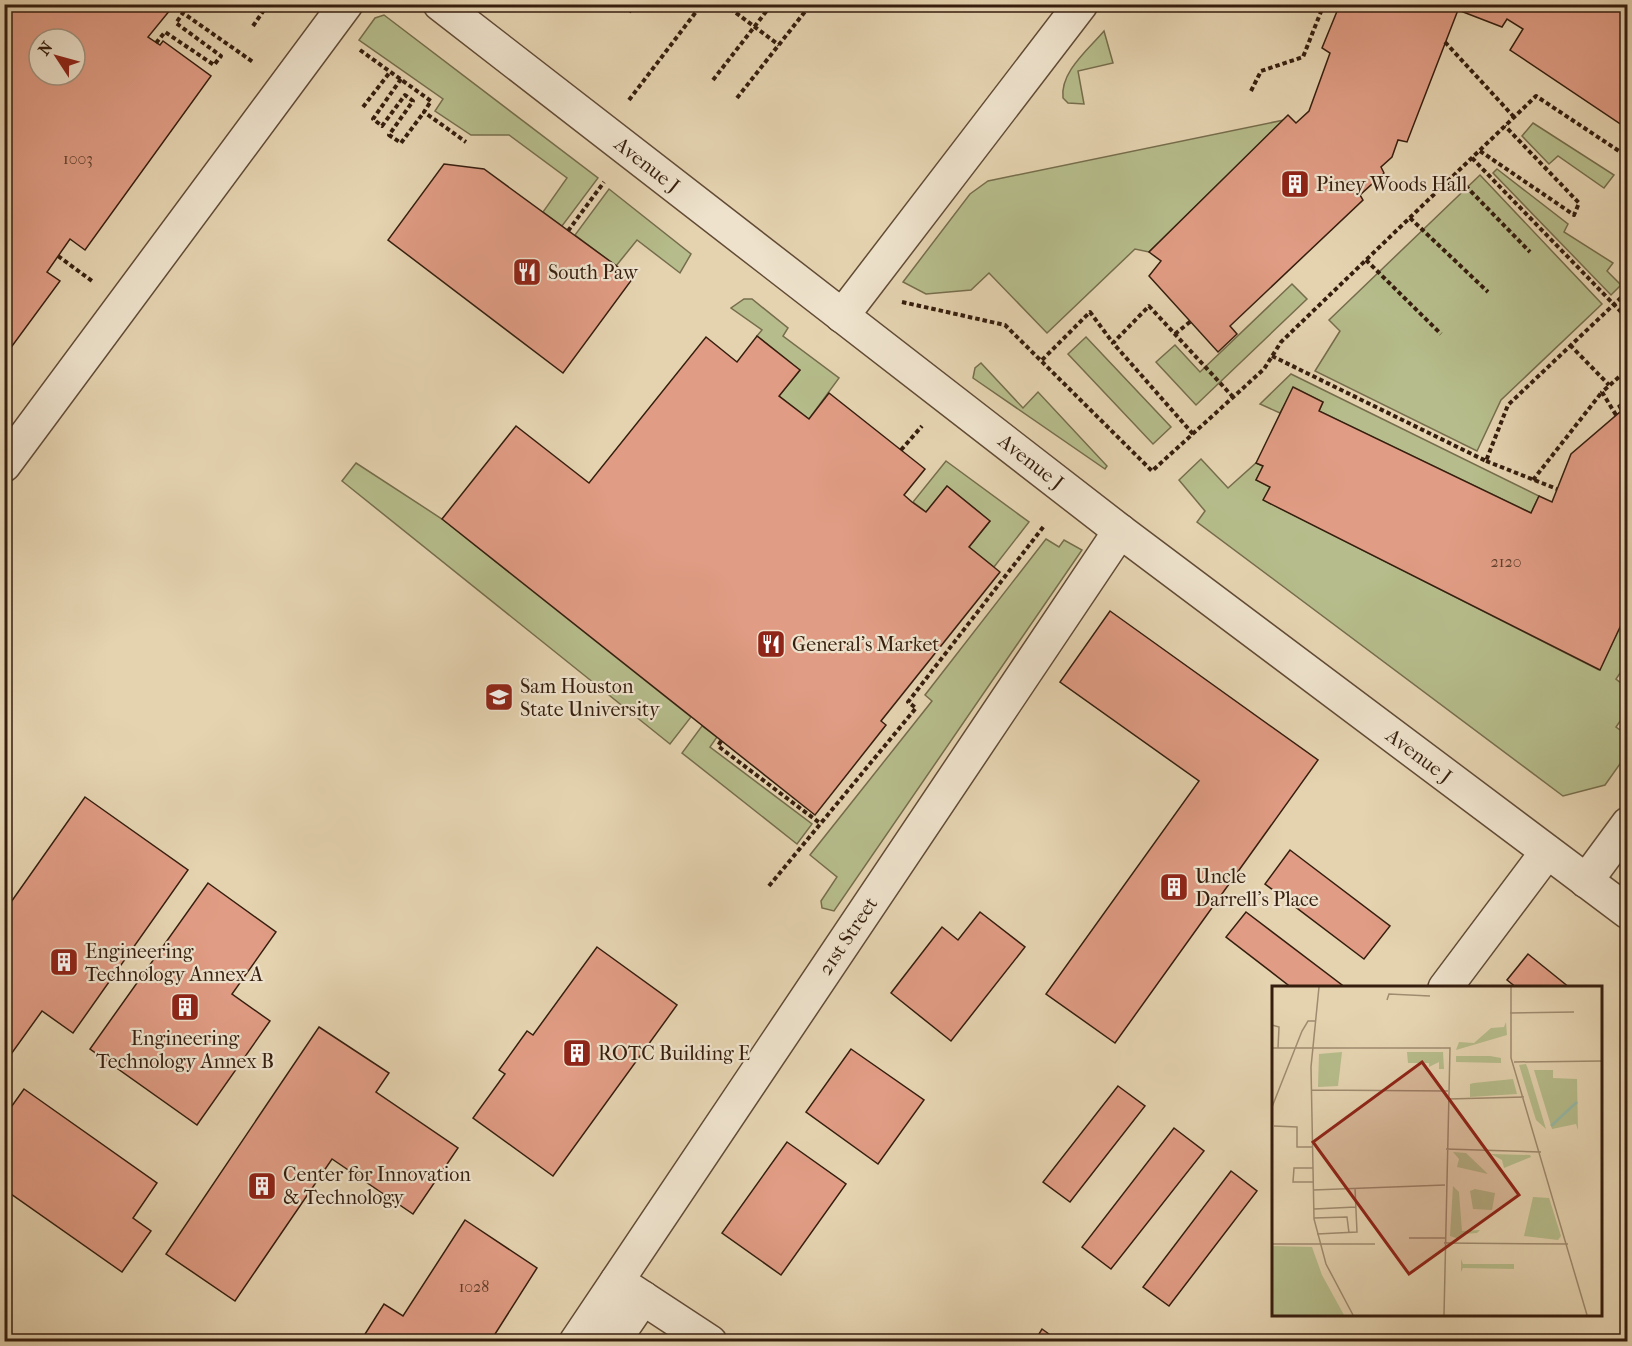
<svg xmlns="http://www.w3.org/2000/svg" width="1632" height="1346" viewBox="0 0 1632 1346" font-family="'IM FELL French Canon',serif">
<rect width="100%" height="100%" fill="#e5d3b0"/>
<filter id="stains"><feTurbulence type="fractalNoise" baseFrequency=".00333" numOctaves="4"/><feColorMatrix values="0 0 0 0 .2 0 0 0 0 .09 0 0 0 0 .02 0 0 0 .5 -.17"/></filter>
<radialGradient id="worn" r=".72"><stop offset=".6" stop-color="#630" stop-opacity="0"/><stop offset="1" stop-color="#630" stop-opacity=".3"/></radialGradient>
<g fill="#b6bc8b" stroke="#766d4c" stroke-width="1.5">
<path d="M384,15l214,163 -36,48 -19,-14 24,-34 -58,-43h-38l-36,-24 8,-12 -84,-59 16,-22z"/>
<path d="M1104,31l9,32 -35,8 6,33 -16,-1 -5,-5c-3,-26 25,-48 41,-67z"/>
<path d="M1284,120l-135,132 -14,-3 -88,84 -58,-60 -18,17 -45,4 -23,-12 67,-88 18,-13z"/>
<path d="M1533,123l81,52 -10,13 -46,-32 -9,8 -27,-28z"/>
<path d="M1497,169l71,55 -4,8 49,31 -6,8 14,14 -10,10 -118,-122z"/>
<path d="M1480,175l122,129 -101,96 -24,51 -162,-80 25,-40 -11,-11z"/>
<path d="M609,189l82,65 -11,19 -43,-33 -21,26 -41,-31z"/>
<path d="M1292,284l15,15 -111,106 -40,-43 19,-17 25,27z"/>
<path d="M744,299h8l36,29 -5,8 56,42 -30,41 -30,-23 21,-26 -43,-34 5,-6 -31,-22z"/>
<path d="M1086,337l85,90 -18,17 -85,-90z"/>
<path d="M981,363l42,45 15,-16 69,74 -2,3 -132,-91 2,-10z"/>
<path d="M1291,374l248,122 -8,17 -212,-102 4,-9 -29,-14 -14,25 -20,-9z"/>
<path d="M1201,459l27,29 28,-25 7,3 -7,14 14,7 -6,13 335,170 28,-60v53l-11,16 11,9v23l-11,16 11,8v19l-22,31 -42,11 -366,-274 8,-11 -26,-31z"/>
<path d="M946,461l83,61 -35,45 -25,-20 21,-26 -43,-35 -21,26 -13,-10z"/>
<path d="M356,463l86,56 249,198 -21,27 -328,-263z"/>
<path d="M1046,539l13,8 5,-7 18,10 -248,361 -12,-3 -1,-7 16,-24 -27,-22 122,-154 -7,-6z"/>
<path d="M702,726l15,11 -7,10 102,77 -15,20 -115,-91z"/>
</g>
<g fill="#e09c84" stroke="#361e0e" stroke-width="1.5" fill-rule="evenodd">
<path d="M4,4h171l-27,33 12,8 3,-4 48,35 -126,174 -15,-11 -23,33 13,9 -56,76zM39,39h36v36h-36z"/>
<path d="M1340,4h288v125l-118,-79 13,-21 -16,-10 -5,8 -44,-17 -51,132 -9,-2 -6,17 -11,10 3,6 -24,22 3,5 -133,126 7,8 -19,18 -69,-76 12,-15 -12,-9 139,-137 8,8 13,-12 21,-58 -8,-5z"/>
<path d="M444,164l40,5 149,109 -70,95 -175,-133z"/>
<path d="M757,336l43,34 -21,26 30,23 20,-26 96,76 -21,26 8,7 14,10 21,-26 43,35 -21,26 31,25 -119,149 5,4 -71,90 -373,-296 74,-93 73,57 117,-146 31,25z"/>
<path d="M1293,387l30,15 -4,9 212,102 8,-17 13,6 19,-48 50,-43 -3,-5 10,-8v212l-28,60 -337,-170 7,-13 -14,-7 7,-14 -7,-3z"/>
<path d="M1110,611l208,149 -203,283 -69,-49 153,-213 -139,-99z"/>
<path d="M85,797l103,73 -115,163 -31,-22 -38,53v-152z"/>
<path d="M1290,850l100,76 -26,33 -99,-75z"/>
<path d="M208,883l68,49 -44,62 38,27 -73,104 -107,-76z"/>
<path d="M980,912l45,35 -74,94 -60,-48 51,-66 16,13z"/>
<path d="M1246,912l100,76h-54l-66,-51z"/>
<path d="M597,947l80,58 -124,171 -80,-58 32,-44 -6,-4 28,-39 6,4z"/>
<path d="M1528,954l42,34h-53l-10,-8z"/>
<path d="M319,1027l70,46 -13,19 82,56 -45,66 -81,-55 -97,142 -69,-47z"/>
<path d="M851,1049l73,51 -46,64 -72,-52z"/>
<path d="M1118,1086l27,20 -75,96 -27,-20z"/>
<path d="M24,1089l133,94 -24,35 18,13 -29,41 -118,-83v-72z"/>
<path d="M1174,1128l30,23 -93,118 -29,-22z"/>
<path d="M787,1142l59,42 -65,91 -59,-42z"/>
<path d="M1231,1171l26,20 -88,115 -26,-19z"/>
<path d="M465,1220l72,48 -47,74h-130l24,-38 19,12z"/>
<path d="M1042,1329l18,13h-26z"/>
</g>
<g fill="none" stroke-linecap="round" stroke-linejoin="round">
<g stroke="#624b36" stroke-width="36">
<g id="minor">
<path d="M440,4l680,527 508,381"/>
<path d="M842,316l239,-312"/>
<path d="M4,465l342,-461"/>
<path d="M1586,881l42,-57"/>
<path d="M1445,988l102,-136"/>
<path d="M617,1281l93,61"/>
<path d="M576,1342l544,-811"/>
<path d="M613,1342l30,-44"/>
</g>
</g>
<g stroke="#361e0e" stroke-width="4" stroke-dasharray="4.5 3" stroke-linecap="butt">
<path d="M724,4l55,41"/>
<path d="M629,12l6,-8"/>
<path d="M253,26l15,-22"/>
<path d="M1445,42l69,75"/>
<path d="M156,43l9,-11 49,33 7,-9 -45,-33 7,-10 70,49"/>
<path d="M360,50l71,51 -7,11 42,30"/>
<path d="M401,79l-28,40 9,7 23,-31 8,6 -24,34 12,8 23,-31"/>
<path d="M713,80l59,-76"/>
<path d="M1251,91l10,-20 42,-14 21,-53"/>
<path d="M737,98l74,-94"/>
<path d="M629,100l73,-96"/>
<path d="M363,107l27,-35"/>
<path d="M1480,151l94,64 5,-12 -74,-77"/>
<path d="M1472,158l156,161"/>
<path d="M1455,175l75,77"/>
<path d="M1410,218l78,74"/>
<path d="M568,231l36,-49"/>
<path d="M58,256l34,25"/>
<path d="M1366,260l75,74"/>
<path d="M902,302l103,23 147,146 112,-102 17,-27 255,-246 92,61"/>
<path d="M1175,334l16,-13"/>
<path d="M1570,345l39,40"/>
<path d="M1272,356l214,105 22,-56 120,-114"/>
<path d="M1042,360l48,-48 23,31"/>
<path d="M1616,415l-14,-23 26,-23"/>
<path d="M1193,434l-80,-91 36,-37 84,91"/>
<path d="M901,450l21,-24"/>
<path d="M1486,461l71,28"/>
<path d="M1533,480l69,-88"/>
<path d="M721,741l-3,5 103,78"/>
<path d="M769,886l147,-178 -8,-6 136,-176"/>
</g>
<use href="#minor" stroke="#eee2cc" stroke-width="33"/>
</g>
<defs>
<g id="building-square" transform="scale(1.5)"><rect x="-9" y="-9" width="18" height="18" rx="4" fill="#8f2418" stroke="#eee2cc"/><path d="M-4-6H4V6H1V3H-1V6H-4ZM-2.5-4.3h1.7v1.8h-1.7ZM.8-4.3h1.7v1.8H.8ZM-2.5-1h1.7V.8h-1.7ZM.8-1h1.7V.8H.8Z" fill="#fff"/></g>
<g id="restaurant-square" transform="scale(1.5)"><rect x="-9" y="-9" width="18" height="18" rx="4" fill="#8f2418" stroke="#eee2cc"/><path d="M-5-6h1v4h1v-4h1v4h1v-4h1v5L-1.5 .5V6h-2V.5L-5-1ZM5-6V6H3V1.5H1.5Q1.5-4 5-6Z" fill="#fff"/></g>
<g id="university-square" transform="scale(1.5)"><rect x="-9" y="-9" width="18" height="18" rx="4" fill="#8f2418" stroke="#eee2cc"/><path d="M0-5L7-2L0 1L-7-2ZM-4 1L0 2.5L4 1V4Q0 6-4 4Z" fill="#fff"/></g>
</defs>
<g fill-rule="evenodd">
<use href="#building-square" x="1295" y="184"/>
<use href="#restaurant-square" x="527" y="272"/>
<use href="#restaurant-square" x="771" y="644"/>
<use href="#university-square" x="499" y="697"/>
<use href="#building-square" x="1174" y="887"/>
<use href="#building-square" x="64" y="962"/>
<use href="#building-square" x="185" y="1007"/>
<use href="#building-square" x="577" y="1053"/>
<use href="#building-square" x="262" y="1186"/>
</g>
<g text-anchor="middle" dominant-baseline="central" stroke-width="4.5" stroke-linejoin="round" paint-order="stroke">
<g font-size="16" fill="#603e2c">
<text x="78" y="158">1003</text>
<text x="1506" y="561">2120</text>
<text x="474" y="1286">1028</text>
</g>
<g font-size="20" fill="#361e0e" stroke="#eee2cc">
<text transform="translate(647 165) rotate(38)">Avenue J</text>
<text transform="translate(1031 462) rotate(38)">Avenue J</text>
<text transform="translate(1419 756) rotate(37)">Avenue J</text>
<text transform="translate(848 936) rotate(-56)">21st Street</text>
</g>
<g font-size="20" fill="#361e0e" stroke="#eee2cc" text-anchor="start">
<text x="1316" y="184">Piney Woods Hall</text>
<text x="548" y="272">South Paw</text>
<text x="792" y="644">General's Market</text>
<text x="520" y="686">Sam Houston<tspan x="520" dy="23">State University</tspan></text>
<text x="1195" y="876">Uncle<tspan x="1195" dy="23">Darrell's Place</tspan></text>
<text x="85" y="951">Engineering<tspan x="85" dy="23">Technology Annex A</tspan></text>
<text x="185" y="1038" text-anchor="middle">Engineering<tspan x="185" dy="23">Technology Annex B</tspan></text>
<text x="598" y="1053">ROTC Building E</text>
<text x="283" y="1174">Center for Innovation<tspan x="283" dy="23">&amp; Technology</tspan></text>
</g>
</g>
<g transform="translate(1272 986)">
<rect width="330" height="330" fill="#e5d3b0"/>
<path d="M234,36l1,13 -51,15 3,-8 15,1 17,-15 13,-1zM70,66l-4,34 -20,1 1,-33zM135,66h36l1,17h-5v-7l-10,5v-4h-21zM184,70h34l11,2v5l-45,-1zM254,78l2,5 18,60 -10,-9 -17,-55zM262,84h19v8l24,1 1,51 -2,-6 -24,5zM241,93l4,15 -47,3v-13l4,-1zM181,166l13,1 22,21 -31,-7 2,-8zM219,168l39,1 1,2 -27,11 -2,-8zM264,170l25,80 -3,4 -34,-4 9,-39 16,1zM181,200l6,6 3,39 18,-1 -3,3 -14,1 -4,5 -9,-3zM203,203l20,4 -3,17 -19,-1 -3,-18zM0,260l40,1 10,28 22,40h-72zM189,273l2,5h51v5l-51,-1 -2,4z" fill="#b6bc8b"/>
<path fill="none" stroke="#97b9a6" stroke-width="3" d="M279,140l26,-24"/>
<path fill="none" stroke="#9f8b6f" stroke-width="1.5" d="M47,1l-8,80 3,152 12,45 27,51M239,1v71l76,257M115,14l2,-6 41,2M238,27l64,-1M0,39l7,2 -1,21M0,62h178l-6,267M242,76l88,-1M39,104l137,1M176,113l76,-2M0,121l30,-76 6,-10h7M2,140l23,1v20h15M174,163l95,3M41,182h-19l-1,14h20M41,204l132,-5M42,223l42,-2M42,232l33,-1 2,16M45,248l40,-2 -2,-44M137,252h36M172,257l124,1M0,258h103"/>
<path fill="#8f2418" fill-opacity="0.15" stroke="#8f2418" stroke-width="3" d="M150,76l97,133 -110,79 -96,-132z"/>
<rect width="330" height="330" fill="none" stroke="#361e0e" stroke-width="3"/>
</g>
<rect width="1632" height="1346" fill="none" stroke="#e5d3b0" stroke-width="24"/>
<rect x="6" y="6" width="1620" height="1334" fill="none" stroke="#361e0e" stroke-width="3"/>
<rect x="12" y="12" width="1608" height="1322" fill="none" stroke="#361e0e" stroke-width="1.5"/>
<g transform="translate(57 57) rotate(306)"><circle r="28" fill="#eee2cc" stroke="#a49480" stroke-width="1.5"/>
<path d="M0-4.5L10 22L0 15L-10 22Z" fill="#8f2418"/>
<text y="-9" font-size="16" font-weight="bold" text-anchor="middle" fill="#361e0e">N</text>
</g>
<rect width="100%" height="100%" filter="url(#stains)"/>
<rect width="100%" height="100%" fill="url(#worn)"/>
</svg>
